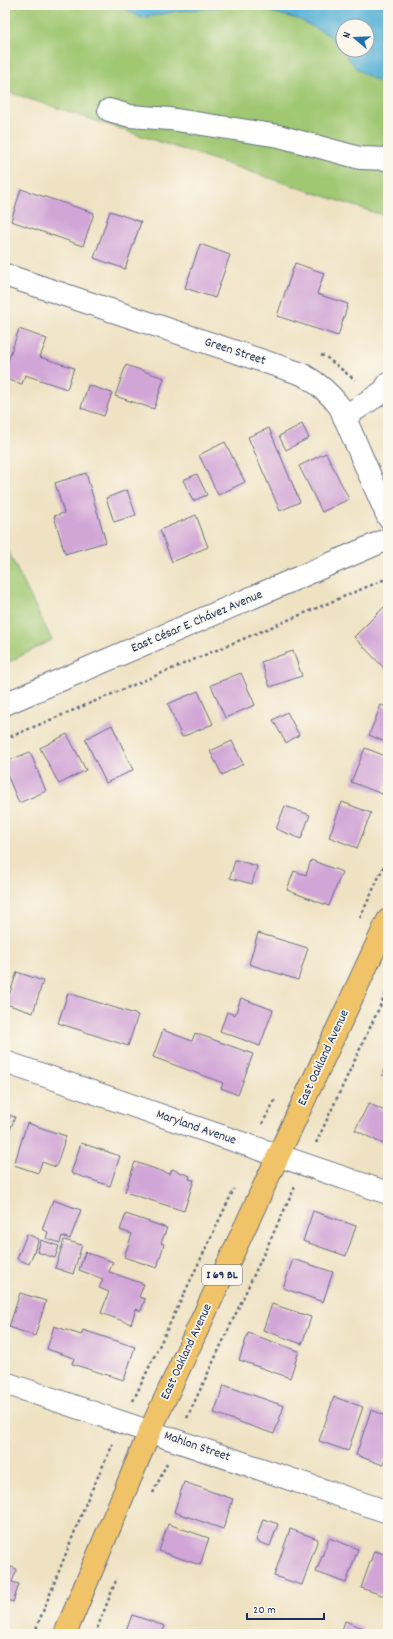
<svg xmlns="http://www.w3.org/2000/svg" width="393" height="1639" viewBox="0 0 393 1639" font-family="Dekko,sans-serif">
<rect width="100%" height="100%" fill="#fbf7ec"/>
<filter id="ink" filterUnits="userSpaceOnUse"><feTurbulence type="fractalNoise" baseFrequency=".025" numOctaves="2"/><feDisplacementMap in="SourceGraphic" scale="8" xChannelSelector="R" yChannelSelector="G"/><feConvolveMatrix kernelMatrix="1 2 1 2 8 2 1 2 1" color-interpolation-filters="sRGB"/></filter>
<filter id="wash" filterUnits="userSpaceOnUse"><feTurbulence type="fractalNoise" baseFrequency=".012" numOctaves="4" result="noise"/><feDisplacementMap in="SourceGraphic" scale="16" xChannelSelector="R" yChannelSelector="G"/><feGaussianBlur stdDeviation="0.9" result="paint"/><feColorMatrix in="noise" values="0 0 0 0 0 0 0 0 0 0 0 0 0 0 0 0 0 1.4 0 .05"/><feComposite in="paint" operator="in"/></filter>
<g filter="url(#wash)">
<rect width="100%" height="100%" fill="#efe2c3"/>
<g fill="#a0c873" stroke="#5e7c68" fill-rule="evenodd">
<path d="M5,5h383v212l-383,-126zM343,26h24v24h-24z"/>
<path d="M5,545l47,95 -47,24z"/>
</g>
<path fill="#5ab3d7" stroke="#3a719a" fill-rule="evenodd" d="M118,5h270v82l-30,-17 -29,-35 -31,-16 -54,-14 -66,6 -37,7zM343,26h24v24h-24z"/>
<g id="blocks">
<g fill="#d1a6d7">
<path d="M21,189l73,24 -11,33 -72,-25z"/>
<path d="M110,211l31,11 -16,47 -31,-11z"/>
<path d="M200,244l30,11 -15,43 -30,-10z"/>
<path d="M295,263l29,10 -7,21 31,10 -10,32 -61,-20z"/>
<path d="M19,329l28,10 -7,18 34,11 -7,21 -42,-14 -3,9 -17,-5v-9z"/>
<path d="M126,365l38,13 -10,31 -39,-13z"/>
<path d="M88,385l24,8 -8,23 -23,-8z"/>
<path d="M302,424l7,14 -23,12 -7,-14z"/>
<path d="M269,428l31,74 -20,9 -32,-74z"/>
<path d="M225,442l20,40 -27,13 -19,-40z"/>
<path d="M326,453l23,46 -27,13 -23,-46z"/>
<path d="M86,473l20,69 -41,12 -11,-38 10,-3 -9,-30z"/>
<path d="M197,474l10,21 -14,6 -10,-21z"/>
<path d="M127,490l9,25 -22,7 -8,-24z"/>
<path d="M196,515l12,32 -36,15 -12,-32z"/>
<path d="M385,606l3,3v63l-34,-35z"/>
<path d="M293,651l9,25 -32,11 -9,-25z"/>
<path d="M241,673l14,32 -30,13 -14,-33z"/>
<path d="M198,691l15,33 -31,13 -14,-33z"/>
<path d="M381,705l7,3v35l-19,-8z"/>
<path d="M287,712l12,23 -13,8 -13,-23z"/>
<path d="M112,725l21,45 -27,13 -21,-44z"/>
<path d="M67,734l19,36 -27,14 -19,-36z"/>
<path d="M232,741l11,23 -21,11 -12,-24z"/>
<path d="M365,748l23,9v23l-6,14 -31,-12z"/>
<path d="M30,752l16,39 -27,12 -14,-33v-8z"/>
<path d="M342,802l29,11 -14,35 -28,-11z"/>
<path d="M285,806l25,9 -9,24 -25,-10z"/>
<path d="M235,860l22,6 -5,18 -22,-6z"/>
<path d="M311,860l31,12 -13,34 -42,-16 7,-19 12,4z"/>
<path d="M258,933l50,15 -10,32 -49,-16z"/>
<path d="M17,972l26,9 -10,32 -27,-9z"/>
<path d="M68,993l70,22 -10,31 -70,-23z"/>
<path d="M241,998l32,12 -13,36 -40,-15 7,-19 8,3z"/>
<path d="M163,1030l29,11 3,-8 58,21 -15,41 -17,-7 2,-5 -70,-26z"/>
<path d="M388,1057v20l-6,-2z"/>
<path d="M369,1103l19,10v22l-5,9 -28,-14z"/>
<path d="M5,1114l10,3 -10,26z"/>
<path d="M27,1123l39,13 -10,31 -14,-5 -4,11 -24,-8z"/>
<path d="M81,1143l39,13 -10,30 -39,-13z"/>
<path d="M135,1162l35,12 2,-5 18,7 -1,3 5,1 -10,31 -59,-19z"/>
<path d="M53,1200l28,10 -11,29 -8,-3 -2,7 -14,-5 2,-6 -6,-3z"/>
<path d="M313,1211l43,15 -10,30 -43,-15z"/>
<path d="M126,1214l41,14 -6,15 3,1 -7,24 -33,-11 8,-23 -12,-4z"/>
<path d="M27,1234l12,5 -10,25 -12,-5z"/>
<path d="M41,1240l18,6 -4,12 -18,-6z"/>
<path d="M64,1240l18,5 -9,29 -18,-6z"/>
<path d="M85,1252l28,10 -4,10 35,12 -5,13 6,2 -4,12 -5,-2 -5,15 -30,-11 8,-21 -10,-4 4,-9 -24,-9z"/>
<path d="M293,1259l40,13 -10,30 -40,-14z"/>
<path d="M20,1293l26,8 -11,35 -26,-9z"/>
<path d="M272,1304l39,13 -9,27 -39,-14z"/>
<path d="M54,1326l27,9 2,-5 52,17 -11,33 -52,-16 2,-6 -27,-9z"/>
<path d="M248,1333l51,18 -9,27 -51,-18z"/>
<path d="M224,1385l60,21 -10,28 -60,-21z"/>
<path d="M334,1397l29,10 -15,44 -29,-10z"/>
<path d="M371,1410l17,6v36l-5,13 -27,-10z"/>
<path d="M184,1482l49,17 -10,30 -49,-17z"/>
<path d="M263,1519l15,5 -8,22 -14,-5z"/>
<path d="M168,1524l41,14 -9,27 -41,-14z"/>
<path d="M290,1529l28,10 -16,46 -28,-9z"/>
<path d="M329,1538l29,11 -12,34 -30,-11z"/>
<path d="M374,1551l14,4v42l-27,-9z"/>
<path d="M5,1565l12,4 -5,13 7,2 -6,18 -8,-3z"/>
<path d="M132,1615l33,11 -3,8h-37z"/>
<path d="M345,1621l18,7 -2,6h-20z"/>
</g>
</g>
</g>
<g filter="url(#ink)">
<use href="#blocks" fill-opacity="0" stroke="#656e81" stroke-width="1"/>
<g fill="none" stroke-linecap="round" stroke-linejoin="round">
<g stroke="#656e81" stroke-width="24">
<g id="minor">
<path d="M109,110l21,6 40,3 109,17 81,22 28,1"/>
<path d="M5,275l297,99c16,9 27,18 38,33l48,110"/>
<path d="M344,417l40,-26 4,-7"/>
<path d="M5,704l383,-165"/>
<path d="M5,1062l383,131"/>
<path d="M5,1383l383,129"/>
</g>
</g>
<g stroke="#656e81" stroke-width="24">
<path id="major" d="M65,1634l85,-203 238,-511"/>
</g>
<g stroke="#656e81" stroke-width="2.5" stroke-dasharray="3 3" stroke-linecap="butt">
<path d="M321,355l5,2 29,23"/>
<path d="M5,739l383,-161"/>
<path d="M360,918l28,-61"/>
<path d="M262,1124l13,-24"/>
<path d="M316,1143l72,-154"/>
<path d="M133,1401l101,-212"/>
<path d="M187,1418l108,-231"/>
<path d="M153,1493l14,-30"/>
<path d="M34,1634l54,-136 25,-54"/>
<path d="M95,1634l22,-56"/>
</g>
<use href="#minor" stroke="#fff" stroke-width="22"/>
<use href="#major" stroke="#f0c369" stroke-width="22"/>
</g>
</g>
<g text-anchor="middle" dominant-baseline="central" stroke-width="3.5" stroke-linejoin="round" paint-order="stroke">
<rect fill="#fbf7ec" stroke="#5e6b89" stroke-width="1" x="202" y="1265" width="40" height="20" rx="3"/>
<g font-size="12" font-weight="bold" fill="#1b2f5e">
<text x="222" y="1275">I 69 BL</text>
</g>
<g font-size="13" fill="#1b2f5e" stroke="#fbf7ec">
<text transform="translate(235 352) rotate(18)">Green Street</text>
<text transform="translate(197 622) rotate(-23)">East César E. Chávez Avenue</text>
<text transform="translate(324 1058) rotate(-65)">East Oakland Avenue</text>
<text transform="translate(196 1128) rotate(19)">Maryland Avenue</text>
<text transform="translate(187 1352) rotate(-65)">East Oakland Avenue</text>
<text transform="translate(197 1447) rotate(19)">Mahlon Street</text>
</g>
</g>
<rect width="393" height="1639" fill="none" stroke="#fbf7ec" stroke-width="20"/>
<g transform="translate(355 38) rotate(289)"><circle r="19" fill="#fbf7ec" stroke="#a1a7b3"/>
<path d="M0-3L7 15L0 10L-7 15Z" fill="#1f6fb2"/>
<text y="-6" font-size="11" font-weight="bold" text-anchor="middle" fill="#1b2f5e">N</text>
</g>
<path d="M247 1613v6h77v-6" fill="none" stroke="#1b2f5e" stroke-width="2"/>
<text x="253" y="1613" font-size="12" fill="#1b2f5e" stroke="#fbf7ec" stroke-width="3" paint-order="stroke">20 m</text>
</svg>
